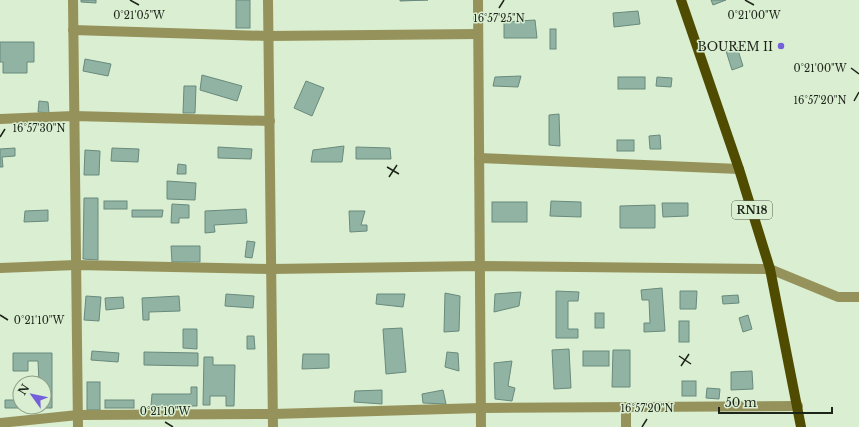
<svg xmlns="http://www.w3.org/2000/svg" width="859" height="427" viewBox="0 0 859 427" font-family="'Libre Baskerville',serif">
<rect width="100%" height="100%" fill="#daeed1"/>
<g fill="#90b3a4" stroke="#698a7c">
<path d="M81,0h15v3l-15,-1z"/>
<rect x="236" y="0" width="14" height="28"/>
<path d="M400,0h28l-28,1z"/>
<path d="M711,0h15l-13,5z"/>
<path d="M638,11l2,13 -26,3 -1,-14z"/>
<path d="M535,20l2,18h-33v-16z"/>
<rect x="550" y="29" width="6" height="20"/>
<path d="M0,42h34v20h-7v11h-24v-11h-3z"/>
<path d="M737,47l6,19 -11,4 -6,-19z"/>
<path d="M85,59l26,5 -3,12 -25,-5z"/>
<path d="M202,75l40,11 -5,15 -37,-11z"/>
<path d="M521,76l-3,11 -25,-1 2,-9z"/>
<rect x="618" y="77" width="27" height="12"/>
<path d="M657,77l15,1 -1,9 -15,-1z"/>
<path d="M306,81l18,7 -12,28 -18,-8z"/>
<path d="M184,86h12l-1,27h-12z"/>
<path d="M39,101l9,1 1,11 -11,-1z"/>
<path d="M559,114l1,32 -11,-1v-30z"/>
<path d="M660,135l1,14h-11l-1,-13z"/>
<rect x="617" y="140" width="17" height="11"/>
<path d="M344,146l-2,16h-31l2,-12z"/>
<path d="M218,147l34,2 -1,10 -33,-1z"/>
<path d="M356,147l34,1 1,11h-35z"/>
<path d="M15,148v8l-13,1 1,10h-3v-18z"/>
<path d="M112,148l27,1 -1,13 -27,-1z"/>
<path d="M85,150l15,1 -1,24h-15z"/>
<path d="M178,164l8,1v9h-9z"/>
<path d="M167,181l29,2 -1,17 -28,-1z"/>
<path d="M84,198h14v62l-15,-1z"/>
<rect x="104" y="201" width="23" height="8"/>
<path d="M551,201l30,1v15l-31,-1z"/>
<rect x="492" y="202" width="35" height="20"/>
<path d="M662,203h26v13l-25,1z"/>
<path d="M172,204l17,1v13h-10v5h-8z"/>
<path d="M655,205v23h-35v-22z"/>
<path d="M246,209l1,14 -33,2 1,7 -10,1v-22z"/>
<path d="M48,210v11l-24,1 1,-11z"/>
<path d="M132,210h31l-1,7h-30z"/>
<path d="M349,211h16l-4,14h6v6l-17,1z"/>
<path d="M247,241l8,1 -3,16 -7,-1z"/>
<path d="M171,246h29v16h-28z"/>
<path d="M662,288l3,43 -21,1v-9h6l-1,-23h-7l-1,-10z"/>
<path d="M556,291l23,1 -1,9h-10v28h10v9h-22z"/>
<path d="M680,291h17l-1,18h-16z"/>
<path d="M521,292l-2,14 -25,6 1,-18z"/>
<path d="M445,293l15,3 -1,35 -15,1z"/>
<path d="M226,294l28,2 -1,12 -28,-2z"/>
<path d="M377,294h28l-2,13 -27,-3z"/>
<path d="M738,295l1,8 -16,1 -1,-8z"/>
<path d="M86,296l15,1 -2,24 -15,-1z"/>
<path d="M179,296l1,15 -31,1v8h-6l-1,-22z"/>
<path d="M123,297l1,11 -18,2 -1,-12z"/>
<rect x="595" y="313" width="9" height="15"/>
<path d="M748,315l4,14 -9,3 -4,-14z"/>
<rect x="679" y="321" width="10" height="21"/>
<path d="M402,328l4,44 -20,2 -3,-45z"/>
<path d="M183,329h14v20l-14,-1z"/>
<path d="M247,336h7l1,13h-8z"/>
<path d="M569,349l2,39 -17,1 -2,-39z"/>
<path d="M613,350h17v37h-18z"/>
<path d="M92,351l27,2 -1,9 -27,-2z"/>
<rect x="583" y="351" width="26" height="15"/>
<path d="M144,352l54,1v13l-54,-1z"/>
<path d="M447,352l11,1 1,18 -14,-4z"/>
<path d="M13,353h39v55h-47v-8h15v7h24v-24h-5l-1,-22h-10v10h-15z"/>
<path d="M303,354h26v14l-27,1z"/>
<path d="M204,357h9v8h22l-1,41h-8v-10h-16v9h-7z"/>
<path d="M512,361l-4,25 7,2 -3,13 -17,-2 -1,-36z"/>
<path d="M752,371l1,18 -22,1v-18z"/>
<rect x="682" y="381" width="14" height="15"/>
<rect x="87" y="382" width="13" height="28"/>
<path d="M191,387h6v19h-46l1,-12h39z"/>
<path d="M707,388l13,1 -1,10 -13,-1z"/>
<path d="M382,390v14l-28,-2 1,-11z"/>
<path d="M443,390l3,14 -23,-1 -1,-9z"/>
<rect x="105" y="400" width="29" height="8"/>
</g>
<g fill="none" stroke-linecap="round" stroke-linejoin="round">
<g stroke="#95935b" stroke-width="10">
<path d="M73,0l5,427"/>
<path d="M268,0l5,427"/>
<path d="M478,0l3,427"/>
<path d="M73,30l195,6 210,-2"/>
<path d="M0,119l74,-3 196,5"/>
<path d="M479,158l260,11"/>
<path d="M0,268l76,-3 195,4 209,-3 290,3 68,28h21"/>
<path d="M626,407v20"/>
<path d="M0,423l78,-8 195,-1 208,-6 317,-2"/>
</g>
<path stroke="#4f4c02" stroke-width="10" d="M681,0l58,169 31,100 31,158"/>
</g>
<path fill="none" stroke="#1d241a" stroke-width="1.5" d="M130,0l9,5M745,0l9,5M499,8l5,-8M851,68l8,6M854,101l5,-9M0,137l5,-8M387,167l12,7M389,177l8,-12M0,315l8,5M679,356l12,8M681,366l8,-12M165,422l8,5M642,427l5,-8"/>
<circle fill="#7360da" stroke="#daeed1" stroke-width="1.5" cx="781" cy="46" r="4"/>
<g text-anchor="middle" dominant-baseline="central" stroke-width="3" stroke-linejoin="round" paint-order="stroke">
<rect fill="#daeed1" stroke="#566151" stroke-width="1" x="732" y="201" width="40" height="18" rx="3"/>
<g font-size="11" font-weight="bold" fill="#1d241a">
<text x="752" y="210">RN18</text>
</g>
<g font-size="12" fill="#1d241a" stroke="#daeed1" text-anchor="end">
<text x="773" y="46">BOUREM II</text>
</g>
</g>
<g font-size="10" text-anchor="middle" fill="#1d241a" stroke="#daeed1" stroke-width="3" stroke-linejoin="round" paint-order="stroke">
<text x="139" y="19">0°21'05"W</text>
<text x="754" y="19">0°21'00"W</text>
<text x="499" y="22">16°57'25"N</text>
<text x="820" y="72">0°21'00"W</text>
<text x="820" y="104">16°57'20"N</text>
<text x="39" y="132">16°57'30"N</text>
<text x="39" y="324">0°21'10"W</text>
<text x="647" y="412">16°57'20"N</text>
<text x="165" y="415">0°21'10"W</text>
</g>
<g transform="translate(32 395) rotate(303)"><circle r="19" fill="#daeed1" stroke="#8e9d88"/>
<path d="M0-3L7 15L0 10L-7 15Z" fill="#7360da"/>
<text y="-6" font-size="11" font-weight="bold" text-anchor="middle" fill="#1d241a">N</text>
</g>
<path d="M719 407v6h113v-6" fill="none" stroke="#1d241a" stroke-width="2"/>
<text x="725" y="407" font-size="12" fill="#1d241a" stroke="#daeed1" stroke-width="3" paint-order="stroke">50 m</text>
</svg>
